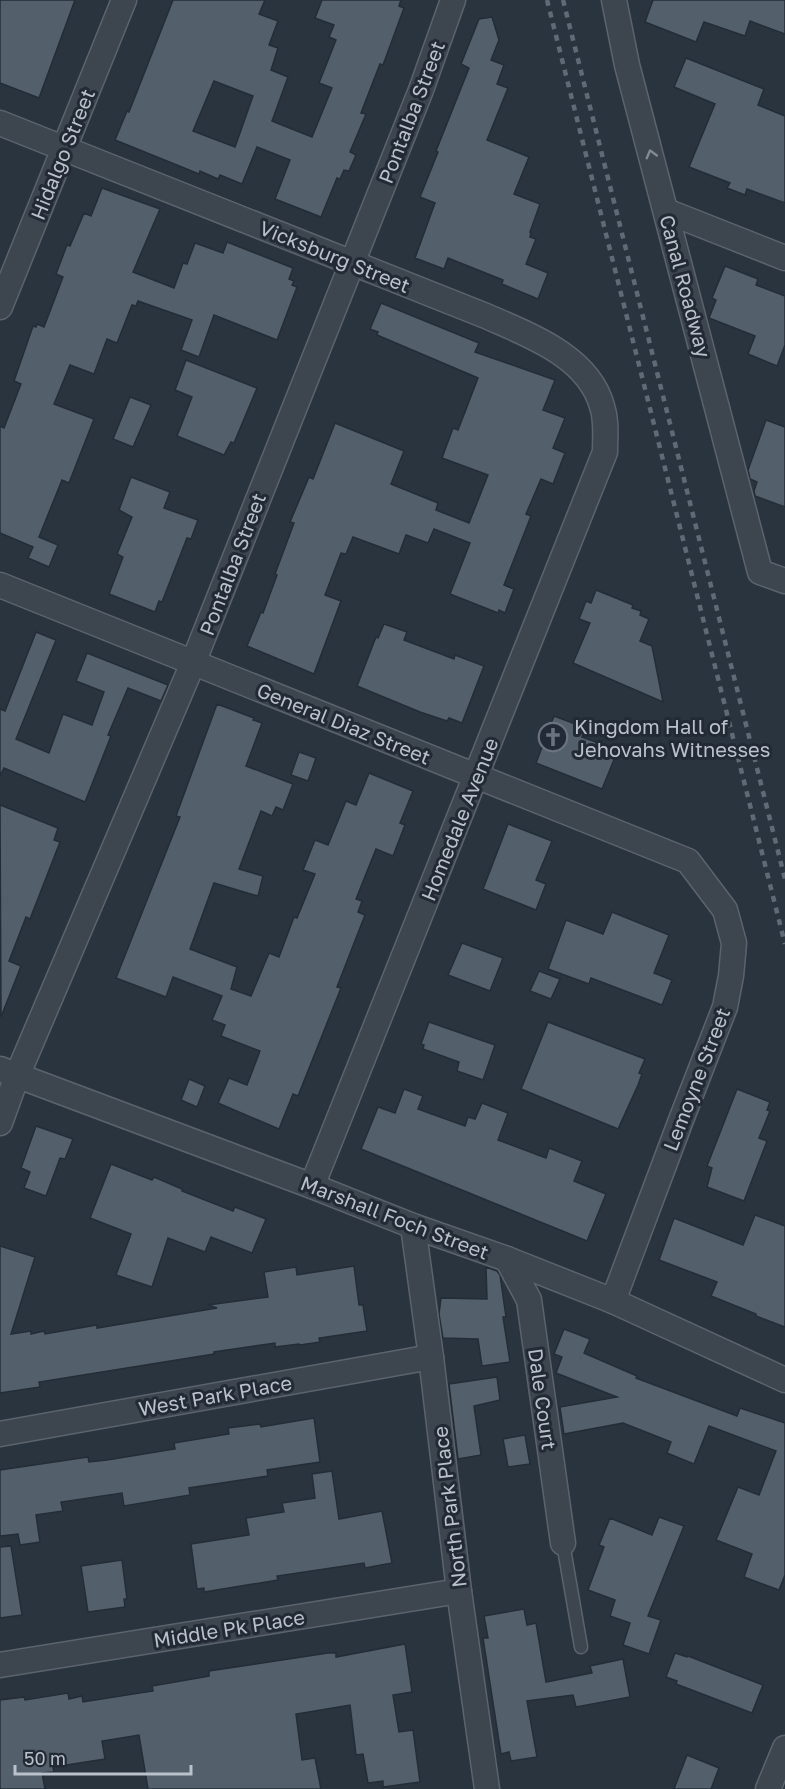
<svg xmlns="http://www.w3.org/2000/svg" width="785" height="1789" viewBox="0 0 785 1789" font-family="'Golos Text',sans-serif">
<rect width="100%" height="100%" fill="#29343f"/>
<g fill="#535f6a" stroke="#242d37" stroke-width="1.5" fill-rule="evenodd">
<path d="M0,0h75l-36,98 -39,-15z"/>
<path d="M173,0h92l-6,14 19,7 -9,24 9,3 -7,22 17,7 -16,44 40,16 20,-49 -13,-5 17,-43 -7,-3 5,-12 -19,-7 7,-18h79l-2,6 5,2 -21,57 -3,-1 -19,49 5,1 -16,38 6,3 -7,16 -5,-1 -4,9 -3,-1 -16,39 -46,-18 15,-39 -33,-13 -15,37 -22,-9 -2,4 -18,-8 -1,3 -84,-34 12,-29 2,1zM214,81l39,15 -18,51 -42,-16z"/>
<path d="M653,0h132v34l-35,-13 -5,15 -41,-14 -8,20 -51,-20z"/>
<path d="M492,17l7,23 -8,20 13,5 -7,19 11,4 -21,52 42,17 -15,37 26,10 -10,28h1l-1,5 6,2 -10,25 22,9 -10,26 -36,-15 1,-4 -55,-22 -4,11 -29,-11 20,-55 -15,-6 18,-45 -2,-1 33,-83 -8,-4 18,-45z"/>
<path d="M686,58l78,31 -6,16 27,11v87l-38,-14 -2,6 -18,-7 3,-5 -41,-16 26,-63 -41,-17z"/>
<path d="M102,188l58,21 -27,63 41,16 9,-25 4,1 8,-21 28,10 4,-11 66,26 -4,11 5,2 -2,4 5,2 -20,53 -63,-25 -15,42 -18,-7 11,-30 -54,-19 -2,5 -4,-1 -15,38 -10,-4 -13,35 -24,-9 -16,39 40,15 -25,64 -7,-3 -23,57 19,8 -9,22 -21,-9 5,-11 -33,-14v-107l4,2 17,-44 -7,-3 19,-55 3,1 1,-3 7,3 19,-50 -7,-3 11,-29 3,1 14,-33 7,3z"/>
<path d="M725,266l33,13 -2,6 29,11v49l-8,21 -29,-12 7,-18 -46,-18 7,-18 -4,-2z"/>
<path d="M381,303l98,40 -4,9 80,28 -12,30 22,8 -12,30 12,5 -12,31 -12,-5 -15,35 5,2 -27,69 10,4 -9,24 -6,-3 -1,3 -48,-19 20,-51 -36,-14 -6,14 -22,-8 -7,19 -46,-17 -7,17 -5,-1 -16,42 16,6 -27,73 -67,-28 14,-34 2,1 14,-38 -2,-1 19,-51 -4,-1 19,-45 4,2 22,-56 69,28 -13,33 47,19 -2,7 33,13 19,-48 -46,-17 11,-30 5,2 20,-52 -101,-43 1,-3 -8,-3z"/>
<path d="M186,360l71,28 -23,55 -3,-1 -7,13 -47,-19 15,-39 -17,-7z"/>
<path d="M130,397l21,8 -18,42 -20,-8z"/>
<path d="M766,420l19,7v80l-30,-11 -1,-5 3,-9 -7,-3 -2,-9z"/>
<path d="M131,477l39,15 -6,16 34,12 -7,19 -4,-1 -25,64 -3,-1 -4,11 -46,-18 14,-37 -6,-3 15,-37 -13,-7z"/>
<path d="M596,590l37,15 -1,3 9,3 -1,4 9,4 -9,22 12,5 11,56 -90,-39 17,-40 -11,-4 7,-18 5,2z"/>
<path d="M384,624l23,8 -3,8 50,19 1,-4 29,11 -22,57 -13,-5 -2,3 -27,-9 -63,-26 19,-49 2,1z"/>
<path d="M36,632l20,8 -40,99 33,14 14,-39 29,11 12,-33 -28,-11 11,-28 81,32 -7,16 -33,-13 -20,47 3,1 -26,66 -81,-34 -4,8v-67l5,2z"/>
<path d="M217,704l37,14 -1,2 9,3 -16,43 47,18 -10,26 -7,-3 -4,9 -11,-5 -22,58 24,7 -5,20 -44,-13 -24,66 47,18 -6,22 20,7 18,-43 10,4 15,-40 3,1 18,-44 -12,-4 12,-30 13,5 18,-44 10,4 13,-32 44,18 -13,32 5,2 -12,31 -17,-7 -20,50 6,2 -4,11 7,3 -28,72 4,1 -43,108 -5,-2 -14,35 -61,-26 11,-25 18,7 13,-34 -39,-15 4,-11 -13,-5 10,-24 -49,-19 -7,20 -50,-19 64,-161 -4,-1z"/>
<path d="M554,716l32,12 -4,9 36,13 -16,39 -66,-26z"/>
<path d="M299,752l17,6 -8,23 -17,-6z"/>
<path d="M0,805l58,23 -4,12 6,2 -30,77 -4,-2 -17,44 12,5 -20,51z"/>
<path d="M508,824l44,17 -16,39 10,4 -10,26 -53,-21z"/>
<path d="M612,912l57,23 -15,38 18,7 -10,25 -71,-27 -2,6 -41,-15 18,-49 37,14z"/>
<path d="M462,943l41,15 -13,33 -42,-16z"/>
<path d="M539,971l21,8 -9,20 -21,-8z"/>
<path d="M429,1022l66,23 -12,35 -26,-9 2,-9 -36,-13 1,-4 -3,-1z"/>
<path d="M548,1022l97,37 -6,14 3,1 -4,11 -20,44 -97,-40z"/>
<path d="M189,1079l16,7 -8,21 -16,-7z"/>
<path d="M404,1089l19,7 -5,13 47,17 3,-9 7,2 7,-16 26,10 -10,27 48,18 3,-10 33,13 -8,20 32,13 -19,47 -226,-92 17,-42 17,6z"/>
<path d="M737,1089l33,13 -3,8 3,1 -11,27 8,3 -23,60 -37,-14 5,-19 -5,-2z"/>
<path d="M36,1126l37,13 -8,20 -5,-1 -14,38 -22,-8 6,-16 -9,-4z"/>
<path d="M111,1164l41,16 2,-3 28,12v2l51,20 2,-4 31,12 -14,34 -41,-16 -6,15 -37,-14 -16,49 -36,-12 15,-41 -41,-16z"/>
<path d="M755,1215l30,11v101l-29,-11v-2l-45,-18 6,-14 -58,-22 15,-42 69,27z"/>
<path d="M0,1246l35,11 -24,77 20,-3v3l13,-3 1,3 52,-9v3l120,-20 -9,-3 60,-8 -4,-25 32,-5 1,8 57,-9 5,39h4l4,26 -48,7 1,4 -20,3 -1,-1 -24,3v-4l-61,9v2l-175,28 1,5 -40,6z"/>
<path d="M486,1267l11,4 3,4 6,42h-3l7,45 -28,4 -4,-27 -35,-1 -4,-24 2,-16 46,1z"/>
<path d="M564,1329l26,10 -6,14 53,23 -1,2 101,38 3,-8 45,15v152l-6,15 -35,-13 8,-23 -36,-14 22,-53 21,8 17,-44 -67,-25 -15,38 -27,-11 4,-11 -48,-19 -59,11 -4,-27 57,-10 -61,-24 6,-16 -8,-3z"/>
<path d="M497,1377l3,23 -26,6 7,49 -23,4 -9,-75z"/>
<path d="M314,1418l6,44 -53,8 1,6 -79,12 1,7 -66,11 -2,-13 -61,9 2,9 -27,4 4,27 -20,3 -2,-11 -18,2v-66l88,-13 1,5 18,-2 68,-11 -1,-6 55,-9 -1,-6 32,-4 1,3z"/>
<path d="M525,1435l5,29 -22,3 -5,-28z"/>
<path d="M332,1471l7,48 43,-8 10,52 -27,5 -1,-5 -87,13 1,4 -74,12v-4l-7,1 -6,-45 58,-9 -3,-17 38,-6 -2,-9 33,-5 -3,-24z"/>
<path d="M659,1517l25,9 -36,90 13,4 -12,34 -26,-9 7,-22 -20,-7 5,-16 -27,-10 16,-43 -5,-2 11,-27 42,17z"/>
<path d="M11,1546l11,69 -22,3v-71z"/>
<path d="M122,1560l5,39h-3l1,8 -37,5 -7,-46z"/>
<path d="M524,1609l3,16 9,-2 10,59 46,-9 -2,-7 33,-7 7,38 -54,10 -3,-12 -46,6 10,56 -26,4 -2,-9 -8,2 -18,-116h5l-4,-22z"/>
<path d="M405,1644l7,48 -19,3 6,37 14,-2 7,52 -37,5v-6l-15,2 -5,-29 -7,1 -6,-50 -54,9 6,46 13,-2 6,31h-173l-9,-54 -37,6 3,18 -52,8 1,5 -12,1 3,16h-45v-89l24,-3 1,3 43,-7 1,6 13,-3 1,6 70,-11 -1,-5 57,-10v-5l119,-18h8v4z"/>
<path d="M675,1653l12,4 1,-1 75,29 -11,28 -76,-29 1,-3 -11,-4z"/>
<path d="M687,1755l32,13 -8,21h-37z"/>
</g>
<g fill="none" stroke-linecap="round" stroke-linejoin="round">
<g stroke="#5b646d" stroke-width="15">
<path id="lane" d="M563,1543l18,104"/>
</g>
<g stroke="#5b646d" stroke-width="27">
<g id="street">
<path d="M614,0l13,65 133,507 25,9"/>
<path d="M0,123l486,193c43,19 102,40 116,90 5,15 3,31 3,46l-293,734"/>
<path d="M666,211l119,47"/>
<path d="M0,307l124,-307"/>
<path d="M0,585l688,276 37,49 9,33 -3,33 -6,31 -44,113 -68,181"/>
<path d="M0,1069l312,117 101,40 94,33 106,42 172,79"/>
<path d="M0,1123l17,-47 176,-413 228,-573 32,-90"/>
<path d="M413,1226l18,131 28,234 28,198"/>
<path d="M507,1259l22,41 34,243"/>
<path d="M0,1434l431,-77"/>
<path d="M0,1665l459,-74"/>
<path d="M768,1789l17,-41"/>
</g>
</g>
<use href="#lane" stroke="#3d464f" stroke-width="12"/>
<use href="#street" stroke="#3d464f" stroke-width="24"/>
<g stroke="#606a76" stroke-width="4.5" stroke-dasharray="6 6" stroke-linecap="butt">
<path d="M547,0l238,944"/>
<path d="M563,0l222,879"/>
</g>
</g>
<defs><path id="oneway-chevron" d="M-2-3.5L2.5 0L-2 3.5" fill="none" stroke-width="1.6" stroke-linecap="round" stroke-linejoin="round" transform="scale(1.5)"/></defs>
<use stroke="#828a93" href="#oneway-chevron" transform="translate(651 154) rotate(-105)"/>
<defs>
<g id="church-ring" transform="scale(1.5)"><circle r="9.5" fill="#222b35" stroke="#6b7280" stroke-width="1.5"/><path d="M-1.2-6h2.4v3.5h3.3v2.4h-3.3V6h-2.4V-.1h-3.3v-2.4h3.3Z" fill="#6b7280"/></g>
</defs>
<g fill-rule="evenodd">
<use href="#church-ring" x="553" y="737"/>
</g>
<g text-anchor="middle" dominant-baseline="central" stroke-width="6" stroke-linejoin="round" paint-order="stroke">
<g font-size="20" fill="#bac1ca" stroke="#222b35">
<text transform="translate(411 112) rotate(-69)">Pontalba Street</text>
<text transform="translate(62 154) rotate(-68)">Hidalgo Street</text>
<text transform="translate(335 256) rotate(22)">Vicksburg Street</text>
<text transform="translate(686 286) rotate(75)">Canal Roadway</text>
<text transform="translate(232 564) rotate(-69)">Pontalba Street</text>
<text transform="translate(344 723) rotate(22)">General Diaz Street</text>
<text transform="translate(459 819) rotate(-68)">Homedale Avenue</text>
<text transform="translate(696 1079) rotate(-69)">Lemoyne Street</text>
<text transform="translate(395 1217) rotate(21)">Marshall Foch Street</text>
<text transform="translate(215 1395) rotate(-10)">West Park Place</text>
<text transform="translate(543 1399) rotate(82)">Dale Court</text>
<text transform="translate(449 1507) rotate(-97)">North Park Place</text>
<text transform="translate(229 1628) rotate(-9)">Middle Pk Place</text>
</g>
<g font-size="20" fill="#bac1ca" stroke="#222b35" text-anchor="start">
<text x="574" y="726">Kingdom Hall of<tspan x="574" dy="23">Jehovahs Witnesses</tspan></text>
</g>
</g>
<path d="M15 1765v9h176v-9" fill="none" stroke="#bac1ca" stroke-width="3"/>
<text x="24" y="1765" font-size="18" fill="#bac1ca" stroke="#222b35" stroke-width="4.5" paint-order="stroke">50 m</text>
</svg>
